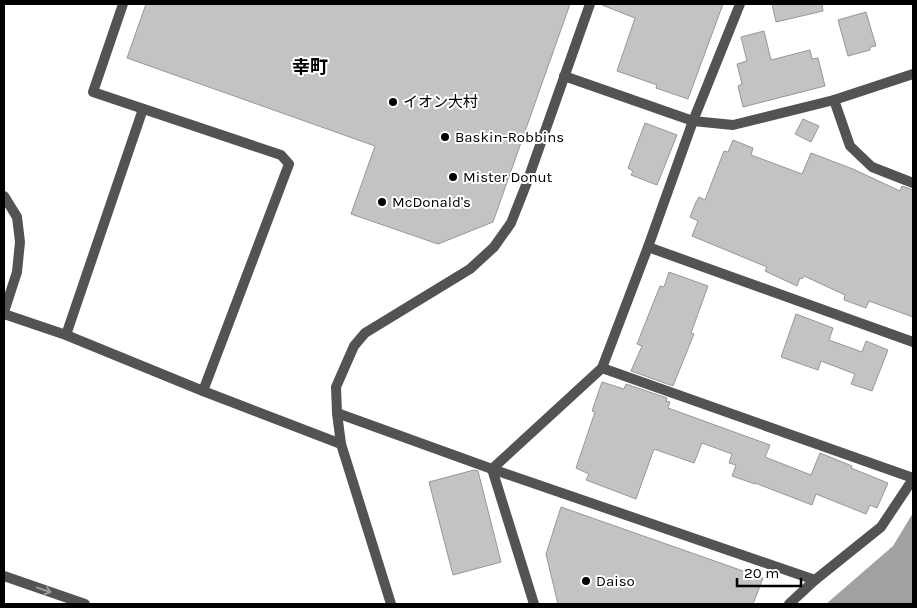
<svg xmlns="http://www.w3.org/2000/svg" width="917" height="608" viewBox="0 0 917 608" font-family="Karla,'Noto Sans JP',sans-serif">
<rect width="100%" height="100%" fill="#fff"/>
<path fill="#a1a1a1" d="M913,513v91h-87l67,-58z"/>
<g fill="#c3c3c3" stroke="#979797">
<path d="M146,4h424l-77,218 -55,22 -87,-30 24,-68 -248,-88z"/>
<path d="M603,4h120l-35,95 -32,-11 1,-3 -40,-14 18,-53 -33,-13z"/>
<path d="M772,4h50l1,7 -47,11z"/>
<path d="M866,12l10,34 -6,1v3l-22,6 -10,-36z"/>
<path d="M764,31l7,29 39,-10 2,9 6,-1 7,28 -82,21 -5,-21 4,-2 -5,-20 10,-3 -6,-24z"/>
<path d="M803,119l16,7 -8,16 -16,-8z"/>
<path d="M645,123l32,12 -20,50 -26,-10 2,-4 -5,-3z"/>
<path d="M733,140l20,8 -2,7 51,19 9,-21 42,16 47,22 2,-5 11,4v127l-44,-16 -3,7 -22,-8 1,-5 -41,-19 -2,3 -2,-1 -3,8 -32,-15 2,-4 -75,-31 6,-15 -8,-4 6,-15 3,-5 6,3 19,-49 4,1z"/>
<path d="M669,272l39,14 -17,47 3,1 -21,52 -42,-15 11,-25 -5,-2 23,-58 4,1z"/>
<path d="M796,314l37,14 -4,12 33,12 4,-11 22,9 -16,41 -21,-7 4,-10 -34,-13 -3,9 -37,-13z"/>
<path d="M602,382l22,7 2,-5 41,14 -1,3 4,1 -2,6 102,37 -5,12 46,18 9,-22 32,13 -1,2 37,15 -11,25 -7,-3 -4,9 -50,-20 -4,11 -57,-22v1l-23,-8 4,-11 -7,-2 3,-9 -30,-11 -8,20 -40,-14 -18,50 -50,-19 3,-6 -13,-6 19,-56 -3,-1z"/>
<path d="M474,470l4,1 23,91 -48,13 -24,-93z"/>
<path d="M561,507l202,71 -10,26h-195l-12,-50z"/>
</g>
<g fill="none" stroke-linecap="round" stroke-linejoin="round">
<g stroke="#535353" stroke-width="10">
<path d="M123,4l-30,88 188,63 8,9 -86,227"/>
<path d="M66,335l77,-226"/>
</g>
<g stroke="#535353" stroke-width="10">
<path d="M564,76l129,45 40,4 101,-25 79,-26"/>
<path d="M834,100l16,46 22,21 41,16"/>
<path d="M648,247l265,95"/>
<path d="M4,314l62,21 137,56 138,53"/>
<path d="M602,368l311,110"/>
<path d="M337,413l155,56 323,111"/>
<path d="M492,469l110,-101 46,-121 45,-126 47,-117"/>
<path d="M492,469l42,135"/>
<path d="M4,576l81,28"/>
<path d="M789,604l26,-24 66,-53 32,-48"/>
</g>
<g stroke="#535353" stroke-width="10">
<path d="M4,196l13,21 3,25 -3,30 -13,40"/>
<path d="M391,604l-50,-160 -4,-31 -1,-26 18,-41 11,-13 105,-64 24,-22 17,-24 15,-38 64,-181"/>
</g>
</g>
<defs><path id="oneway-shaft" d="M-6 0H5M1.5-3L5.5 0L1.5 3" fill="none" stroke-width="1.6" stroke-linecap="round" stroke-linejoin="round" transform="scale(1.25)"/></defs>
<use stroke="#989898" href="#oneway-shaft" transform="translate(44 590) rotate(19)"/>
<g fill="#000" stroke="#fff" stroke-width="2">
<circle cx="393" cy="102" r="5"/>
<circle cx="445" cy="137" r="5"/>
<circle cx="453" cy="177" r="5"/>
<circle cx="382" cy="202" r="5"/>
<circle cx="586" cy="581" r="5"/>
</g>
<g text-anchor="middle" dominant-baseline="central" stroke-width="4" stroke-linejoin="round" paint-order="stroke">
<g font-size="15" fill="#000" stroke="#fff" text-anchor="start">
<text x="403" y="102">イオン大村</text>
<text x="455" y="137">Baskin-Robbins</text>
<text x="463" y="177">Mister Donut</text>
<text x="392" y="202">McDonald's</text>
<text x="596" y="581">Daiso</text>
</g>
<g font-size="18" font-weight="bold" fill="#000" stroke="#fff">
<text x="310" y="67">幸町</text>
</g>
</g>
<rect width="917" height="608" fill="none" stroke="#000000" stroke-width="10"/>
<path d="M737 578v8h64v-8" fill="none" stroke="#000000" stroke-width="2.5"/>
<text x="744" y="578" font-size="15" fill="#000000" stroke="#ffffff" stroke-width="4" paint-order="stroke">20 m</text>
</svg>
